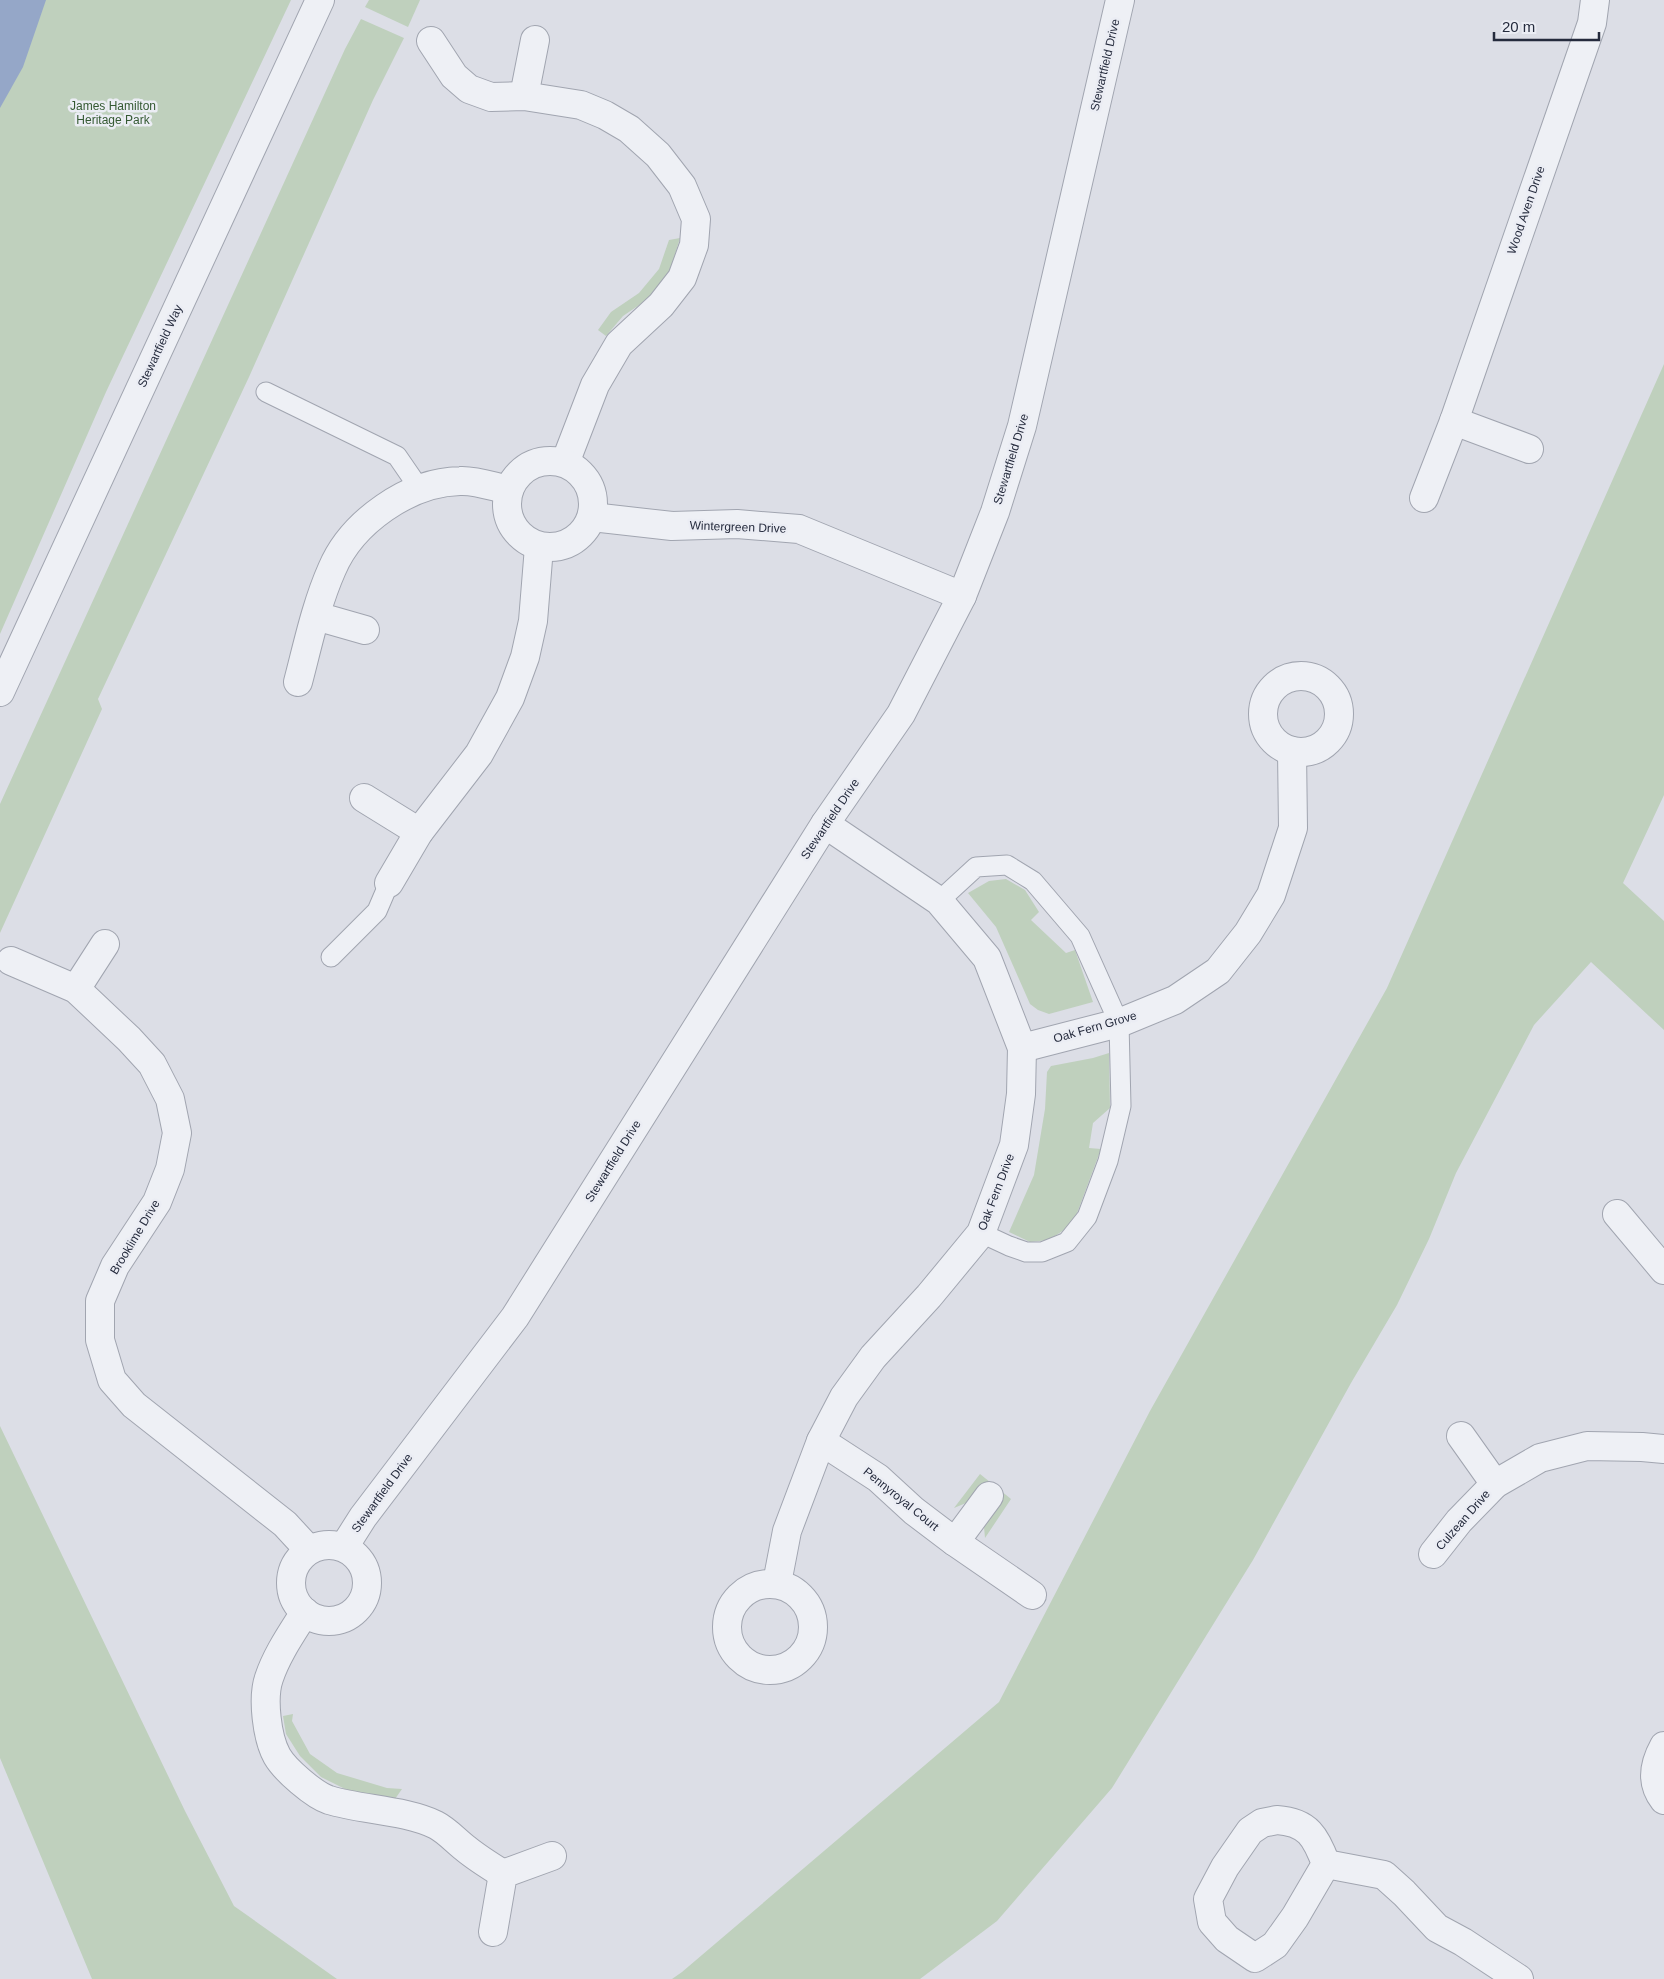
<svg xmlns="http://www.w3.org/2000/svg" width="1664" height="1979" viewBox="0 0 1664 1979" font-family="Arial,sans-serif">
<rect width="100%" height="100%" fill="#dcdee6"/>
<g fill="#bfd0bd">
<path d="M0,0h291l-185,392 -106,242z"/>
<path d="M369,0h51l-12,27 -43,-20z"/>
<path d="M361,19l43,19 -31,62 -124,277 -151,322 4,10 -102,224v-129l345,-755z"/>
<path d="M680,238l-11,36 -18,23 -28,19 -17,20 -8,-6 13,-18 28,-19 20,-24 10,-29z"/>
<path d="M1664,364v431l-41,88 41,38v109l-73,-68 -57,63 -78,148 -27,66 -32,66 -46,78 -98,177 -141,228 -115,133 -77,58h-248l10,-7 317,-270 151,-291 237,-423z"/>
<path d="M1006,879l19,11 14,22 -8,8 35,33 9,-3 18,52 -44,12 -11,-4 -8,-6 -34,-77 -28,-34 21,-12z"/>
<path d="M1109,1053l1,55 -17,15 -4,25 12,1 -28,75 -24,16 -19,2 -21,-10 25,-57 11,-66 2,-37 4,-6 42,-8z"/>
<path d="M0,1426l185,385 49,95 103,73h-245l-92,-221z"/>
<path d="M980,1474l31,25 -26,39 -1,-11 17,-27 -20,-15 -15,18 -12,5z"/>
<path d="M293,1714l-1,7 18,33 27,19 50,15 15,1 -7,10 -38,-4 -36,-18 -21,-21 -14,-22 -3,-18z"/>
</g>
<path fill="#95a7c8" d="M0,0h46l-23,67 -23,41z"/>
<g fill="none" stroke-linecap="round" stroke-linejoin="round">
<g stroke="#a1a5b0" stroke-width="21">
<g id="service">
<path d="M266,392l131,64 22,32"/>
<path d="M939,901l37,-34 31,-2 26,16 47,55 39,87 2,83 -13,55 -21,56 -20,25 -25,10h-16l-17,-6 -28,-13"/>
<path d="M331,957l46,-46 12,-28"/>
</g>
</g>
<g stroke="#a1a5b0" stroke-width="30">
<g id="minor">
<path d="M431,41l23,35 15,13 22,8 33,-1 57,9 24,10 24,14 29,26 24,31 14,33 -2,26 -12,33 -21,27 -42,39 -24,41 -30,78"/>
<path d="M524,96l11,-56"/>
<path d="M1454,421l75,28"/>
<circle cx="550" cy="504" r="43"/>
<path d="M1424,498l30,-77 138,-398 3,-23"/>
<path d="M592,517l80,9 65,-2 62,5 163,67"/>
<path d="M316,616l49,14"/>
<circle cx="1301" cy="714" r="38"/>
<path d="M298,682c10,-38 18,-77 34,-113 20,-47 77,-87 128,-88 16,-1 34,6 49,9"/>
<path d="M364,798l55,34"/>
<path d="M389,883l30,-51 60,-78 31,-56 15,-41 8,-36 6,-74"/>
<path d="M11,961l65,28 53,50 23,25 18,35 7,34 -7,36 -13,33 -42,64 -15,35v39l12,40 22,25 151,119 24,26"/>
<path d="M76,989l29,-45"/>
<path d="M1022,1048l97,-25 56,-23 43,-29 30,-38 23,-38 22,-67 -1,-77"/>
<path d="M1617,1214l47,56"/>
<path d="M1461,1436l34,48"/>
<path d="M821,1441l57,37 36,33 41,31 77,53"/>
<path d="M955,1542l34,-46"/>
<circle cx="329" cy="1583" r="38"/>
<path d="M344,1547l19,-30 152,-200 310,-493 76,-110 61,-118 33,-84 27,-86 98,-426"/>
<path d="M1433,1554l26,-33 36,-37 45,-26 47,-12 55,1 22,2"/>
<path d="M777,1583l10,-52 34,-90 23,-44 29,-40 56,-61 52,-63 33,-88 7,-51 1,-46 -35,-90 -48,-57 -114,-77"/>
<circle cx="770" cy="1627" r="43"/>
<path d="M305,1612c-13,21 -28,42 -36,66 -7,20 -2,60 8,78 8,14 37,39 52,44 33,10 76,10 107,25 10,5 20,16 29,23 12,10 25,18 38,26"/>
<path d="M1664,1746c-10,18 -14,36 0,54"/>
<path d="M1277,1820c31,2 39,17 49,44l-31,53 -20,28 -20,13 -28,-19 -15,-17 -4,-23 17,-32 25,-36 12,-8z"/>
<path d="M1326,1864l58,11 20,18 33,35 26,14 56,37"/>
<path d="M493,1932l10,-58 49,-18"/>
</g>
</g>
<g stroke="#a1a5b0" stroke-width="30">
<path id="tertiary" d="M0,692l320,-692"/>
</g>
<use href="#service" stroke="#eef0f5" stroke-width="19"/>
<use href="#minor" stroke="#eef0f5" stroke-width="28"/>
<use href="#tertiary" stroke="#eef0f5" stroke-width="28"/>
</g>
<g text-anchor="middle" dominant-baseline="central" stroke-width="5" stroke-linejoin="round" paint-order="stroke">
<g font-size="12" fill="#252b3d" stroke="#ebedf4">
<text transform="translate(1105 65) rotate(-77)">Stewartfield Drive</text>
<text transform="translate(1526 210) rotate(-71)">Wood Aven Drive</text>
<text transform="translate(160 346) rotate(-65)">Stewartfield Way</text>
<text transform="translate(1011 459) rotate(-73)">Stewartfield Drive</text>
<text transform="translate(738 527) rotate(2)">Wintergreen Drive</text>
<text transform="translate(830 819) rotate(-56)">Stewartfield Drive</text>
<text transform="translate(1095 1027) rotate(-16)">Oak Fern Grove</text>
<text transform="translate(613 1161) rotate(-58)">Stewartfield Drive</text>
<text transform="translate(996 1192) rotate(-69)">Oak Fern Drive</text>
<text transform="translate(135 1237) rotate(-59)">Brooklime Drive</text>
<text transform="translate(382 1493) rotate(-54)">Stewartfield Drive</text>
<text transform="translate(901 1499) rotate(39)">Pennyroyal Court</text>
<text transform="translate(1463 1520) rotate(-49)">Culzean Drive</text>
</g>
<g font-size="12" fill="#345932" stroke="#ebedf4">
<text x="113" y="106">James Hamilton<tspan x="113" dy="14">Heritage Park</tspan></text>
</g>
</g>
<path d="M1494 32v8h105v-8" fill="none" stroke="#252b3d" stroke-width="2.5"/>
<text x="1502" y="32" font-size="15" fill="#252b3d" stroke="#ebedf4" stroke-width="4" paint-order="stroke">20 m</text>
</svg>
